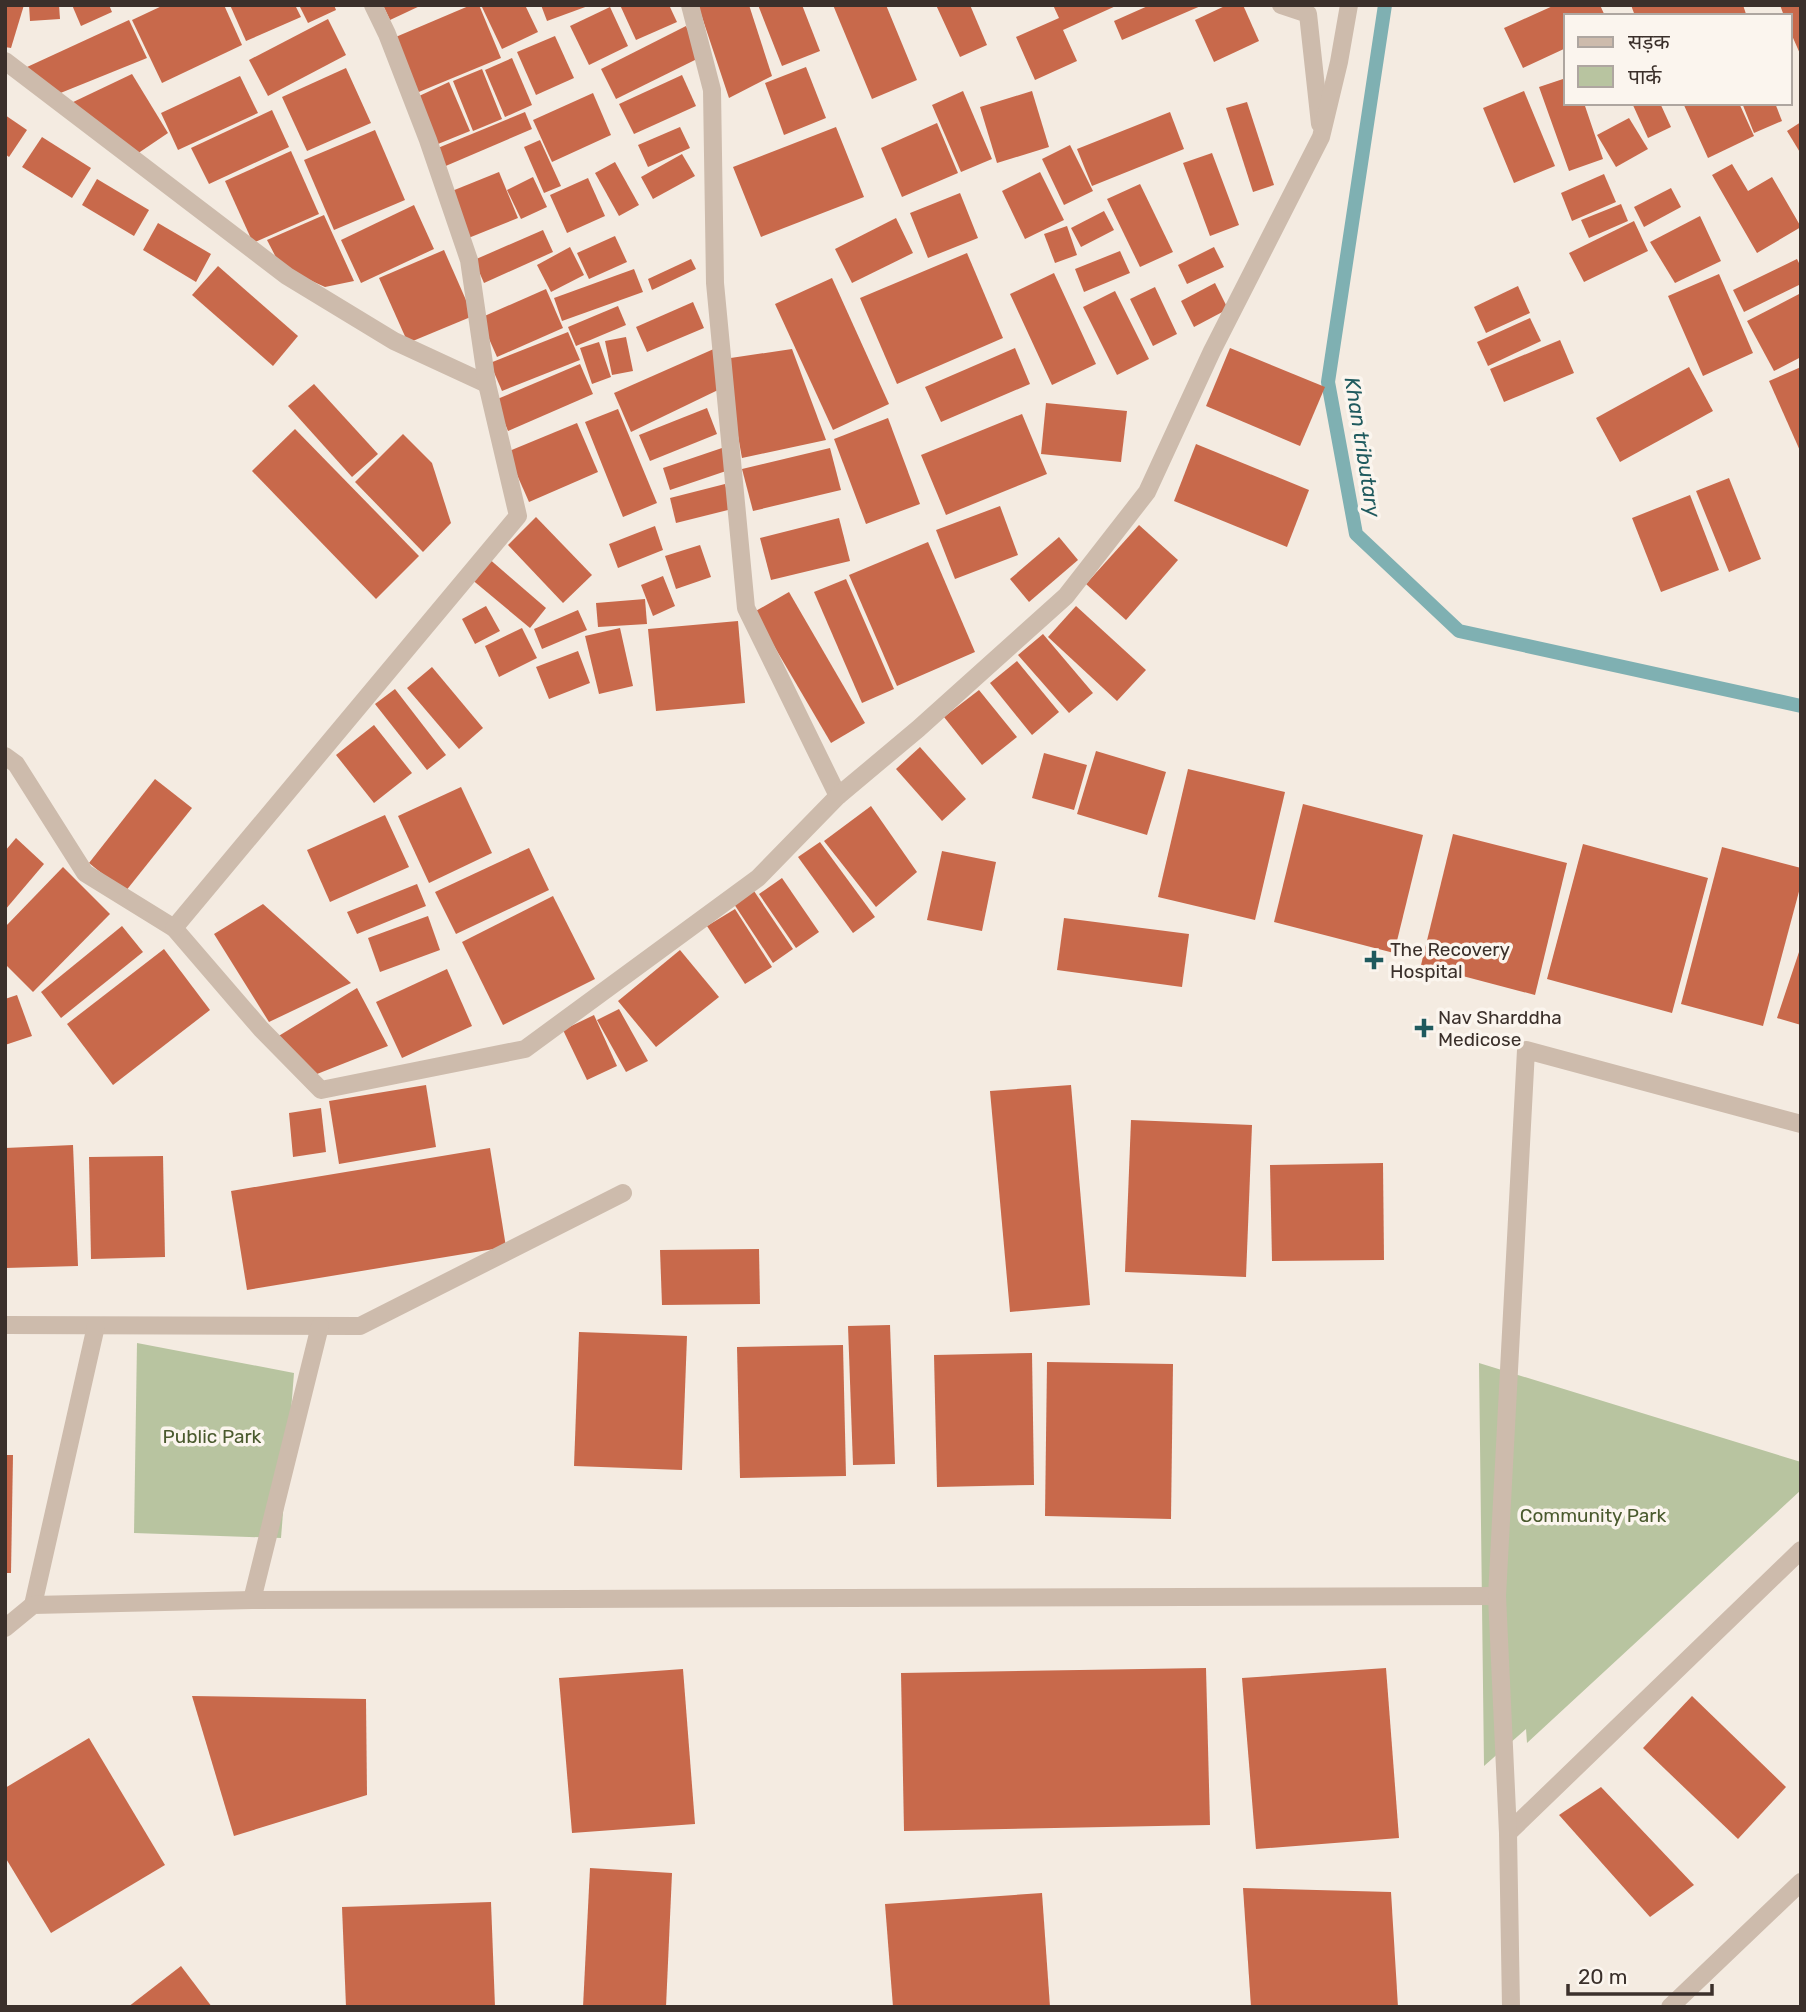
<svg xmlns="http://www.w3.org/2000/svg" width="1806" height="2012" viewBox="0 0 1806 2012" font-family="Rubik,'Noto Sans Devanagari',sans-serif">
<rect width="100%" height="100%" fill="#f4ebe1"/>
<g fill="#b8c4a0">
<path d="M137,1343l157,30 -13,165 -147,-5z"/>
<path d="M1479,1363l322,99v28l-274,253 -1,-14 -42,37z"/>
</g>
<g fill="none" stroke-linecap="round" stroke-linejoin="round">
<path stroke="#7fb0b2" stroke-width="14" d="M1385,5l-57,377 28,152 103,97 342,75"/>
</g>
<g fill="#c8694b">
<path d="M5,5h19l-13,43 -6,-1z"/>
<path d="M29,5h30l1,14 -30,2z"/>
<path d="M72,5h37l3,7 -31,14z"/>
<path d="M164,5h60l18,40 -80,38 -30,-63z"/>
<path d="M230,5h65l6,12 -55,24z"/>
<path d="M299,5h35l2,5 -28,13z"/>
<path d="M383,5h39l-32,15z"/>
<path d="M471,5h8l22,53 -87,36 -23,-55z"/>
<path d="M481,5h44l13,27 -36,17z"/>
<path d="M541,5h47v1l-41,15z"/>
<path d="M620,5h49l8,17 -41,18z"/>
<path d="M698,5h51l23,71 -43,22z"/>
<path d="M758,5h44l18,46 -38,15z"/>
<path d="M833,5h53l31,75 -45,19z"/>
<path d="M936,5h34l17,40 -27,12z"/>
<path d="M1053,5h65l-55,25 14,31 -42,19 -19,-43 43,-19z"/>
<path d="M1150,5h53l-81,35 -8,-19z"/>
<path d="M1227,5h16l16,36 -45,21 -19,-42z"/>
<path d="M1555,5h45l5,11h-39v32l-43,20 -19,-40z"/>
<path d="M1631,5h112l3,9 -5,2h-106z"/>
<path d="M1780,5h21v51l-11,-25v-15h-6z"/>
<path d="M610,7l18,39 -39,19 -19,-39z"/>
<path d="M328,19l18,36 -78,41 -19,-36z"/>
<path d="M129,20l18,38 -89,36 -31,-27z"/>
<path d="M686,26l15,31 -85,42 -15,-30z"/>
<path d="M555,36l19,42 -38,17 -19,-43z"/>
<path d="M512,58l20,47 -27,12 -20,-47z"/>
<path d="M806,67l20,51 -42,17 -19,-52z"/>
<path d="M346,68l25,55 -64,28 -25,-54z"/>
<path d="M482,69l20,50 -29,12 -20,-50z"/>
<path d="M132,74l36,59 -34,23 -65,-52z"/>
<path d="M682,75l14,31 -62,28 -15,-30z"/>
<path d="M240,76l18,37 -80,37 -17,-37z"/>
<path d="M1566,78v25h18l19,56 -34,12 -30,-84z"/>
<path d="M449,82l21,49 -32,13 -21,-47z"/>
<path d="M963,91l29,68 -31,13 -29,-67z"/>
<path d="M1032,91l17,56 -52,16 -17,-56z"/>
<path d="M1524,91l31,75 -41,17 -31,-75z"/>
<path d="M593,93l18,42 -59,27 -19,-42z"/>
<path d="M1247,102l27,83 -21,7 -27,-84z"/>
<path d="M1632,103h28l11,24 -23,11z"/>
<path d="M1683,103h56l15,33 -46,22z"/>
<path d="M1742,103h33l7,18 -28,12z"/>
<path d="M272,110l17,37 -80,37 -18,-36z"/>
<path d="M525,112l7,17 -91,39 -8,-18z"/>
<path d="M1170,112l14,37 -92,37 -15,-37z"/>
<path d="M5,115l22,15 -18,27 -4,-3z"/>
<path d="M1629,118l19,31 -32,18 -19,-32z"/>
<path d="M1801,122v32l-14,-23z"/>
<path d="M937,123l21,50 -56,24 -21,-49z"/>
<path d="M680,127l10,21 -42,19 -10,-22z"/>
<path d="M836,127l28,70 -103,40 -28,-70z"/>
<path d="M375,130l30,70 -71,30 -30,-70z"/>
<path d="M42,137l49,31 -19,30 -50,-31z"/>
<path d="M540,140l21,46 -17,7 -20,-46z"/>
<path d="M1070,145l23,46 -29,14 -22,-46z"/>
<path d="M291,151l28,63 -66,29 -28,-62z"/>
<path d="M1212,153l27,72 -29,11 -27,-73z"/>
<path d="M682,154l13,22 -42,23 -12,-22z"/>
<path d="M615,162l24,43 -20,11 -24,-43z"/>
<path d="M1732,164l16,27 24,-14 29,50 -44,26 -45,-78z"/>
<path d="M499,172l19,46 -52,21 -19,-46z"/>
<path d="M1040,172l24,48 -39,19 -23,-48z"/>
<path d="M1604,174l12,28 -44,19 -11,-28z"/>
<path d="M533,177l14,30 -26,12 -14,-29z"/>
<path d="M588,178l17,38 -38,17 -17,-38z"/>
<path d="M97,179l52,31 -15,26 -52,-31z"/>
<path d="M1140,184l33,68 -33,15 -33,-68z"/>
<path d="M1671,188l10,19 -37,20 -10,-20z"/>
<path d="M960,193l18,45 -50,20 -18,-45z"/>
<path d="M1621,204l7,17 -39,17 -8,-18z"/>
<path d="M414,205l20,44 -73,34 -20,-43z"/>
<path d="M1104,211l10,19 -33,17 -10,-19z"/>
<path d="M324,215l30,66 -29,6 -44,-20 -14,-27z"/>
<path d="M1700,216l21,45 -46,22 -25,-41z"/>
<path d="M896,218l17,35 -61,30 -17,-34z"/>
<path d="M1634,221l14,30 -64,31 -15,-29z"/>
<path d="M158,223l53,31 -15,28 -53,-32z"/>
<path d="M1067,226l10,29 -22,8 -11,-29z"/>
<path d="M543,230l10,22 -69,31 -10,-23z"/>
<path d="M615,236l12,26 -38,17 -12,-26z"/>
<path d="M570,247l14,28 -33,17 -14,-27z"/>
<path d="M1214,247l10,20 -37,17 -9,-19z"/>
<path d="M444,250l29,66 -65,27 -29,-65z"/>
<path d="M1120,251l10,22 -46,19 -9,-23z"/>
<path d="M967,253l36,85 -106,46 -37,-86z"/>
<path d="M691,259l5,10 -44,21 -4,-11z"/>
<path d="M1797,259l4,8v17l-57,28 -11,-22z"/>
<path d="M218,266l80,70 -25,30 -81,-71z"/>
<path d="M634,269l9,23 -81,29 -8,-23z"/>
<path d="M1054,273l42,91 -44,21 -42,-91z"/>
<path d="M1719,274l34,79 -50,23 -35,-80z"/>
<path d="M832,278l57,126 -56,26 -58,-126z"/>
<path d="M1215,283l13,26 -34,18 -13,-26z"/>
<path d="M1518,286l12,27 -44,20 -12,-26z"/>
<path d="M1155,287l22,47 -24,12 -23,-47z"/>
<path d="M546,289l17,39 -66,29 -17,-39z"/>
<path d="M1115,291l34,68 -32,16 -34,-68z"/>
<path d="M1801,293v64l-27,14 -27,-50z"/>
<path d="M693,302l11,26 -57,24 -11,-25z"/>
<path d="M618,306l8,19 -50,21 -8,-19z"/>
<path d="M1530,318l11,23 -53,25 -11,-24z"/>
<path d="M568,332l12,28 -78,31 -12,-28z"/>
<path d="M626,337l7,34 -21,4 -7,-34z"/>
<path d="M1560,340l14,33 -70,29 -14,-33z"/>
<path d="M599,342l12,35 -19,7 -12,-36z"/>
<path d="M716,348l2,42 -87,42 -17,-39z"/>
<path d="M1015,348l15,36 -89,38 -16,-35z"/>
<path d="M1230,348l95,39 -25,59 -94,-40z"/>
<path d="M792,349l34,91 -84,18 -18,-99z"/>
<path d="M580,364l13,30 -85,37 -13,-31z"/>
<path d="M1689,367l24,44 -93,51 -24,-44z"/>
<path d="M1801,367v86l-32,-72z"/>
<path d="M314,384l64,70 -26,23 -64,-71z"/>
<path d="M1046,403l81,8 -6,51 -80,-8z"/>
<path d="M707,408l10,26 -67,27 -11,-26z"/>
<path d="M618,409l39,94 -34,14 -38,-95z"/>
<path d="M1022,414l25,60 -101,41 -25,-60z"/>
<path d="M888,418l32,86 -54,20 -32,-85z"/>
<path d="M577,423l21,49 -69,30 -22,-50z"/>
<path d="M295,429l124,127 -43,43 -124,-128z"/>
<path d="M403,434l29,29 19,60 -28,29 -68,-70z"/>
<path d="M1196,444l113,46 -22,57 -113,-46z"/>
<path d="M722,448l7,22 -59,20 -7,-22z"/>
<path d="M830,448l11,42 -88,21 -11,-42z"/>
<path d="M1729,478l32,81 -32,13 -33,-81z"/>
<path d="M725,484l7,25 -56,14 -6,-25z"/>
<path d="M1690,495l29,75 -58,22 -29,-74z"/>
<path d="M1000,506l18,49 -63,24 -19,-49z"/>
<path d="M536,517l56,58 -29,28 -55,-58z"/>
<path d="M839,518l11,43 -79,19 -11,-42z"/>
<path d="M1139,525l39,35 -52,60 -40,-36z"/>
<path d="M655,526l8,24 -45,18 -9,-24z"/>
<path d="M1059,537l19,23 -49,42 -19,-23z"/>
<path d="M928,542l47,110 -78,34 -48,-111z"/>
<path d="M700,545l11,32 -35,12 -11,-33z"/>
<path d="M487,557l59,51 -16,20 -60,-50z"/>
<path d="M663,576l12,30 -22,10 -12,-31z"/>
<path d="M846,579l48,110 -32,14 -48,-111z"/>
<path d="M789,592l76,131 -34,20 -77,-131z"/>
<path d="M645,599l2,25 -49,3 -2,-24z"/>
<path d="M486,606l14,25 -25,13 -13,-25z"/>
<path d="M1076,606l70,64 -29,31 -69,-64z"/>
<path d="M578,610l9,20 -45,19 -8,-20z"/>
<path d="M738,621l7,82 -89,8 -8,-82z"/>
<path d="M522,628l15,30 -38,19 -14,-31z"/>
<path d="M620,628l13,58 -34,8 -14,-58z"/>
<path d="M1043,634l50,59 -24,20 -51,-58z"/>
<path d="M578,651l12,32 -41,16 -13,-32z"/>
<path d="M1017,661l42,51 -27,23 -42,-52z"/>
<path d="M432,667l51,61 -24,21 -52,-61z"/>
<path d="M395,689l51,66 -19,15 -52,-66z"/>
<path d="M979,690l38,47 -35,28 -38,-48z"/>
<path d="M374,725l38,48 -38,30 -38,-48z"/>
<path d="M920,747l46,52 -24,22 -46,-52z"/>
<path d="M1096,751l70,21 -19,63 -70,-21z"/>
<path d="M1044,753l43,12 -13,45 -42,-12z"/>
<path d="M1188,769l97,23 -30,128 -97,-23z"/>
<path d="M155,779l37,29 -67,84 -36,-29z"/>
<path d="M461,787l31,66 -63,30 -31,-67z"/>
<path d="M1303,804l120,31 -29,118 -120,-31z"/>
<path d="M871,806l46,66 -41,35 -52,-66z"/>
<path d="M385,815l24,52 -79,35 -23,-52z"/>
<path d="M1453,834l114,29 -32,132 -114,-30z"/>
<path d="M16,838l28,26 -39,46v-59z"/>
<path d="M820,842l55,75 -22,16 -55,-76z"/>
<path d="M1583,844l125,34 -36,135 -125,-34z"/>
<path d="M1722,847l79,21v16l-38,142 -82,-22z"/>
<path d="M529,848l20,42 -93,44 -21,-42z"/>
<path d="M942,851l54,11 -14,69 -55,-11z"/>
<path d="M63,867l47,47 -77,78 -28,-28v-37z"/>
<path d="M782,878l37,54 -23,16 -37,-54z"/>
<path d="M417,884l9,22 -69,28 -10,-22z"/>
<path d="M754,891l39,58 -20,14 -39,-59z"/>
<path d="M553,896l42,83 -92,46 -41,-83z"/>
<path d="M263,904l88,79 -82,39 -55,-88z"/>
<path d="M735,909l37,58 -27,17 -38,-58z"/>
<path d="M428,916l12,34 -60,22 -12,-34z"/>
<path d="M1064,918l125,16 -7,53 -125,-17z"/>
<path d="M122,926l21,26 -82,66 -20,-26z"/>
<path d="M1801,946v79l-24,-7z"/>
<path d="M164,949l46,61 -97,75 -46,-61z"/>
<path d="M680,950l39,47 -63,50 -38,-46z"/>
<path d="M447,969l25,57 -70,32 -26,-56z"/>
<path d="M357,988l31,58 -71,28 -40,-37z"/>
<path d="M17,995l15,41 -27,9v-46z"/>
<path d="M619,1009l29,52 -22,11 -29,-52z"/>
<path d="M594,1015l23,51 -30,14 -24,-50z"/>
<path d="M426,1085l10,62 -97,17 -10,-63z"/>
<path d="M1071,1085l19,220 -80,7 -20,-221z"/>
<path d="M321,1108l5,44 -33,5 -4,-44z"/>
<path d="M1131,1120l121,5 -6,152 -121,-5z"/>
<path d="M73,1145l5,121 -73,2v-120z"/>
<path d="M490,1148l16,99 -259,43 -16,-99z"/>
<path d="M163,1156l2,101 -74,2 -2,-102z"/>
<path d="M1383,1163l1,97 -112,1 -2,-96z"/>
<path d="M759,1249l1,55 -98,1 -2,-55z"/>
<path d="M890,1325l5,139 -42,1 -5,-139z"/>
<path d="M579,1332l108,4 -5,134 -108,-4z"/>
<path d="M843,1345l3,131 -106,2 -3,-131z"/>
<path d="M1032,1353l2,132 -97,2 -3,-132z"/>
<path d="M1047,1362l126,2 -2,155 -126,-3z"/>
<path d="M5,1455h8l-2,118h-6z"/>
<path d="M1206,1668l4,157 -306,6 -3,-158z"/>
<path d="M1386,1668l13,170 -143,11 -14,-171z"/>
<path d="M683,1669l12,155 -123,9 -13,-155z"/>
<path d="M192,1696l174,3 1,96 -133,41z"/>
<path d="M1692,1696l94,91 -48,52 -95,-91z"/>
<path d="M89,1738l76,127 -114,68 -46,-76v-69z"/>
<path d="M1601,1787l93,98 -44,32 -91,-102z"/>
<path d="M590,1868l82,5 -6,134h-83z"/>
<path d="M1243,1888l148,4 7,115h-147z"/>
<path d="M1042,1893l8,114h-157l-8,-103z"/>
<path d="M491,1902l4,105h-149l-4,-100z"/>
<path d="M181,1966l31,41h-84z"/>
</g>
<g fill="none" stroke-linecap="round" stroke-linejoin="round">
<g stroke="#cdbbac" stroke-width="18">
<path d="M690,5l22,85 3,193 31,325 92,188"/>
<path d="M1281,5l27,9 12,110"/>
<path d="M5,61l282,215 107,65 93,43"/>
<path d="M5,756l11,8 69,109 89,55 87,101 60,61 204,-41 233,-171 80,-82 80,-67 148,-133 81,-104 65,-141 109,-214 18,-75 10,-57"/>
<path d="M174,928l344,-412 -31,-132 -18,-124 -41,-120 -41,-106 -14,-29"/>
<path d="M5,1325l355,1 263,-133"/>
<path d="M252,1600l68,-274"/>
<path d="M33,1605l63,-279"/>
<path d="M5,1628l28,-23 219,-5 1245,-4"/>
<path d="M1508,1833l293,-283"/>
<path d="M1511,2007l-3,-174 -11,-237 29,-546 275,74"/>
<path d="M1670,2007l131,-125"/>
</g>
</g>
<g fill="#1f5a5e" stroke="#fbf5ee" stroke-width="2.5">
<path d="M1370.5 949.5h7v7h7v7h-7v7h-7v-7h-7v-7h7z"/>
<path d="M1420.5 1017.5h7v7h7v7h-7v7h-7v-7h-7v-7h7z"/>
</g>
<g text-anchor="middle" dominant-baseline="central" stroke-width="7" stroke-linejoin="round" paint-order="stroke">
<g font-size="19" fill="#3b302b" stroke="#fbf5ee" text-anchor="start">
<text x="1390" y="949">The Recovery<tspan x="1390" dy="22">Hospital</tspan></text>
<text x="1438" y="1017">Nav Sharddha<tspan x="1438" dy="22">Medicose</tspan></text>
</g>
<g font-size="19" fill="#4a5a2e" stroke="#fbf5ee">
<text x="212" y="1436">Public Park</text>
<text x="1593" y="1515">Community Park</text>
</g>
<g font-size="21" font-style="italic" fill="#1f5a5e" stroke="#fbf5ee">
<text transform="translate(1363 447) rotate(81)">Khan tributary</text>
</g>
</g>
<rect width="1806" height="2012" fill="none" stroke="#3b302b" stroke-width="14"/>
<rect x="1564" y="14" width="228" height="91" fill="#fbf5ee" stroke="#aea6a0" stroke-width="2"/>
<rect x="1578" y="37" width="35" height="10" fill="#cdbbac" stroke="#aea6a0" stroke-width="2"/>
<text x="1628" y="49" font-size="21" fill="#3b302b">सड़क</text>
<rect x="1578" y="66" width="35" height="21" fill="#b8c4a0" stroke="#aea6a0" stroke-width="2"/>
<text x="1628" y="84" font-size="21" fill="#3b302b">पार्क</text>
<path d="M1568 1984v10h144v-10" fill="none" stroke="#3b302b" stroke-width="3.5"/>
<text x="1578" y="1984" font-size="21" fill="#3b302b" stroke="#fbf5ee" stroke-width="5" paint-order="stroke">20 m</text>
</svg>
